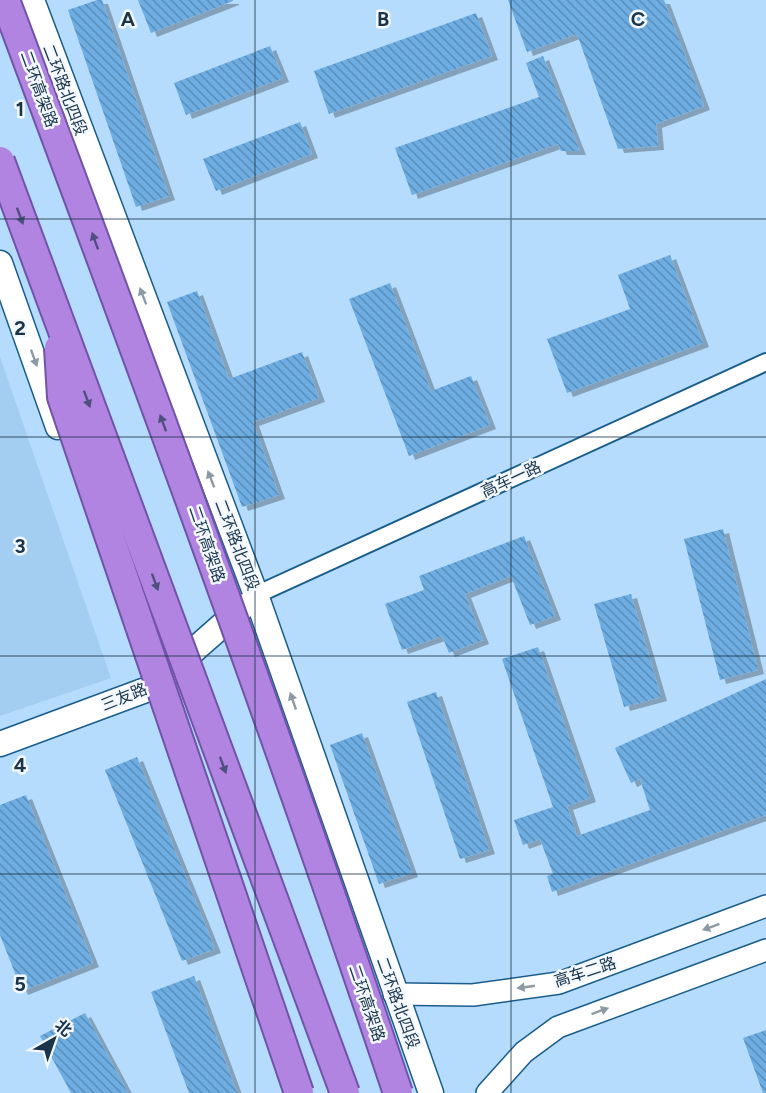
<svg xmlns="http://www.w3.org/2000/svg" width="766" height="1093" viewBox="0 0 766 1093" font-family="Figtree,'Noto Sans SC',sans-serif">
<defs>
<pattern id="building-back-hatch" width="6" height="6" patternUnits="userSpaceOnUse" patternTransform="scale(1.5)"><rect width="6" height="6" fill="#6dade2"/><path d="M-1 5l2 2M0 0l6 6M5-1l2 2" fill="none" stroke="#598eb9"/></pattern>
<filter id="shadow"><feDropShadow dx="6" dy="4" stdDeviation="0" flood-color="#0004"/></filter>
</defs>
<rect width="100%" height="100%" fill="#b5dcfc"/>
<path fill="#a3cdf1" d="M0,357l111,321 -111,38z"/>
<g fill="url(#building-back-hatch)" filter="url(#shadow)">
<path d="M97,0h5l67,196 -33,11 -68,-197z"/>
<path d="M138,0h95v1l-82,32z"/>
<path d="M508,0h156l40,106 -48,18 2,22 -40,3 -41,-115 -50,18z"/>
<path d="M476,13l16,43 -163,58 -15,-43z"/>
<path d="M270,46l13,32 -97,37 -12,-32z"/>
<path d="M543,56l37,95h-19l-3,-7 -146,51 -17,-47 144,-51 -13,-34z"/>
<path d="M300,122l12,32 -96,37 -13,-32z"/>
<path d="M670,255l33,88 -136,50 -20,-54 83,-30 -12,-34z"/>
<path d="M390,283l41,108 40,-15 19,49 -81,31 -60,-157z"/>
<path d="M197,291l32,88 73,-27 17,46 -66,24 26,73 -37,12 -75,-205z"/>
<path d="M723,529l35,141 -38,10 -36,-141z"/>
<path d="M524,536l31,80 -25,9 -19,-49 -46,18 18,46 -34,13 -7,-17 -40,14 -17,-46 39,-14 -5,-14z"/>
<path d="M631,594l30,103 -37,10 -30,-103z"/>
<path d="M538,647l52,151 -23,8 10,30 73,-26 -10,-31 -9,4 -16,-35 151,-69v136l-214,77 -5,-16 6,-2 -13,-35 -17,6 -9,-25 39,-13 -51,-148z"/>
<path d="M436,692l53,158 -29,9 -53,-157z"/>
<path d="M362,733l50,140 -33,11 -49,-139z"/>
<path d="M137,757l78,192 -33,12 -77,-191z"/>
<path d="M26,795l67,168 -71,28 -22,-56v-130z"/>
<path d="M194,976l43,117h-48l-38,-101z"/>
<path d="M85,1013l43,80h-57l-31,-57z"/>
<path d="M766,1030v63h-3l-20,-55z"/>
</g>
<g fill="none" stroke-linecap="round" stroke-linejoin="round">
<g stroke="#195d8d" stroke-width="20">
<path id="minor" d="M256,595l510,-233"/>
</g>
<g stroke="#195d8d" stroke-width="24">
<g id="tertiary">
<path d="M394,994l79,1 86,-12 207,-77"/>
<path d="M487,1093l37,-41 34,-25 208,-77"/>
</g>
</g>
<g stroke="#195d8d" stroke-width="27">
<g id="secondary">
<path d="M32,0l224,595 175,498"/>
<path d="M0,263l58,164"/>
<path d="M0,744l151,-56 93,-82"/>
</g>
</g>
<use href="#minor" stroke="#fff" stroke-width="16"/>
<use href="#tertiary" stroke="#fff" stroke-width="21"/>
<use href="#secondary" stroke="#fff" stroke-width="24"/>
<g stroke="#7054a8" stroke-width="32" stroke-linecap="butt">
<g id="trunk-bridge">
<path d="M5,0c136,363 270,726 393,1093"/>
<path d="M0,161l345,932"/>
<path d="M59,348l3,49 237,696"/>
</g>
</g>
<use href="#trunk-bridge" stroke="#b284e2" stroke-width="28"/>
</g>
<defs><path id="oneway-solid" d="M-6-.8H1V-3.2L6.5 0L1 3.2V.8H-6Z" transform="scale(1.5)"/></defs>
<g fill="#4f507f">
<use href="#oneway-solid" transform="translate(20 216) rotate(70)"/>
<use href="#oneway-solid" transform="translate(95 241) rotate(-110)"/>
<use href="#oneway-solid" transform="translate(87 399) rotate(70)"/>
<use href="#oneway-solid" transform="translate(163 423) rotate(-110)"/>
<use href="#oneway-solid" transform="translate(155 582) rotate(70)"/>
<use href="#oneway-solid" transform="translate(223 765) rotate(70)"/>
</g>
<g fill="#8c9aa4">
<use href="#oneway-solid" transform="translate(143 296) rotate(-111)"/>
<use href="#oneway-solid" transform="translate(34 358) rotate(70)"/>
<use href="#oneway-solid" transform="translate(211 479) rotate(-111)"/>
<use href="#oneway-solid" transform="translate(293 701) rotate(-109)"/>
<use href="#oneway-solid" transform="translate(711 927) rotate(160)"/>
<use href="#oneway-solid" transform="translate(526 987) rotate(172)"/>
<use href="#oneway-solid" transform="translate(600 1011) rotate(-20)"/>
</g>
<path fill="none" stroke="#1a344a" stroke-width="1.5" stroke-opacity="0.55" d="M255,0v1093M511,0v1093M0,219h766M0,437h766M0,656h766M0,874h766"/>
<g text-anchor="middle" dominant-baseline="central" stroke-width="5" stroke-linejoin="round" paint-order="stroke">
<g font-size="16" fill="#1a344a" stroke="#f2f8fe">
<text transform="translate(39 89) rotate(70)">二环高架路</text>
<text transform="translate(65 90) rotate(69)">二环路北四段</text>
<text transform="translate(511 479) rotate(-25)">高车一路</text>
<text transform="translate(207 544) rotate(71)">二环高架路</text>
<text transform="translate(237 545) rotate(69)">二环路北四段</text>
<text transform="translate(124 697) rotate(-22)">三友路</text>
<text transform="translate(585 972) rotate(-18)">高车二路</text>
<text transform="translate(367 1003) rotate(71)">二环高架路</text>
<text transform="translate(398 1003) rotate(70)">二环路北四段</text>
</g>
</g>
<g font-size="20" text-anchor="middle" font-weight="bold" fill="#1a344a" stroke="#f2f8fe" stroke-width="5" stroke-linejoin="round" paint-order="stroke">
<text x="128" y="26">A</text>
<text x="383" y="26">B</text>
<text x="638" y="26">C</text>
<text x="20" y="116">1</text>
<text x="20" y="335">2</text>
<text x="20" y="553">3</text>
<text x="20" y="772">4</text>
<text x="20" y="991">5</text>
</g>
<g transform="translate(54 1039) rotate(40)" stroke="#f2f8fe" stroke-width="4.5" paint-order="stroke">
<path d="M0-4.5L10 22L0 15L-10 22Z" fill="#1a344a"/>
<text y="-9" font-size="16" font-weight="bold" text-anchor="middle" fill="#1a344a">北</text>
</g>
</svg>
